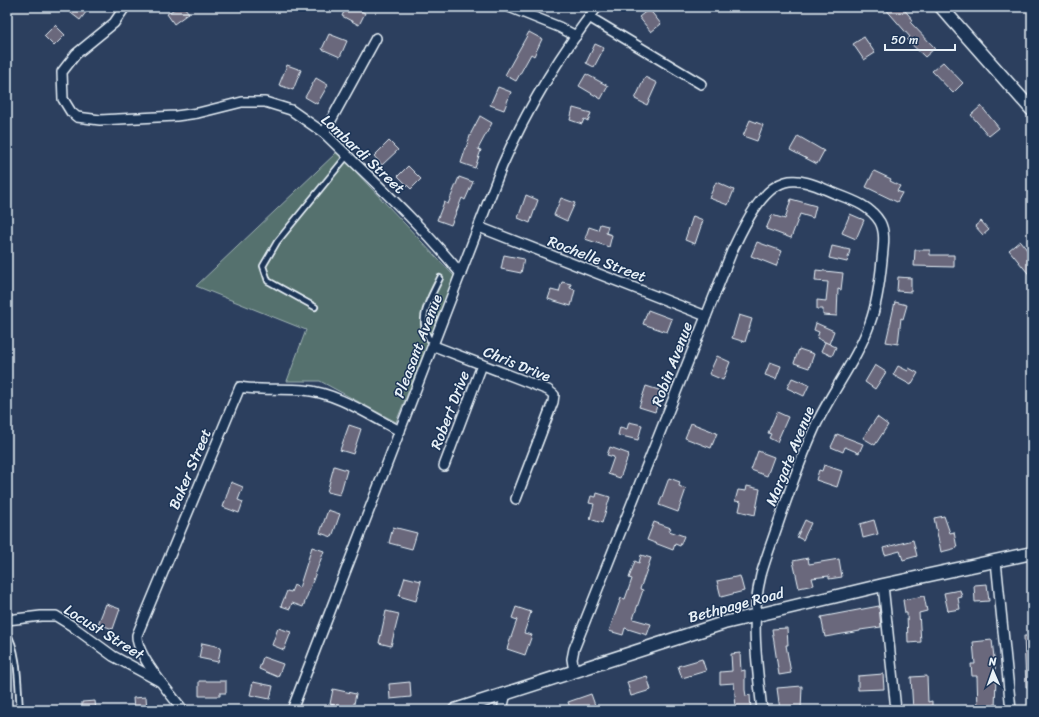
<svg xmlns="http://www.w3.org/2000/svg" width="1039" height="717" font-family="Sriracha,sans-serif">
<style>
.green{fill:#55716e;stroke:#9eb1b3}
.building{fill:#6a687c;stroke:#e8f1f8}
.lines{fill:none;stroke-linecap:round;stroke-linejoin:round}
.lane-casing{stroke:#e8f1f8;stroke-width:8}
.street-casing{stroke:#e8f1f8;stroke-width:12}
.secondary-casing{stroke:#e8f1f8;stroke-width:15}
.lane{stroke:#1d3557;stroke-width:4.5}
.street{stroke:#1d3557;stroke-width:9}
.secondary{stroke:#1d3557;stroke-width:12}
.labels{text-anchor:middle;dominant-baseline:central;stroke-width:3;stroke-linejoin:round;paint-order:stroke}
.street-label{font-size:15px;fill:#e8f1f8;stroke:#1d3557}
</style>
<rect width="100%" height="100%" fill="#2c3f5e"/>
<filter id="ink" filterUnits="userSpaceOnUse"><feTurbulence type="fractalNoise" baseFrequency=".025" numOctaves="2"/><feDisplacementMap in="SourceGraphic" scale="8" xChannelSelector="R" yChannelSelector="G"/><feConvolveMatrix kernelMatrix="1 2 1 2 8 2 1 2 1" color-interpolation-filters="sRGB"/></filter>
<g filter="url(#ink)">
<polygon class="green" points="337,152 455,277 396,422 320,381 287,381 306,330 196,286"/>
<g class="building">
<polygon points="63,7 90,7 80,20"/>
<polygon points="177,7 184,7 189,13 174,24 167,14"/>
<polygon points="346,7 352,7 365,13 359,25 342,16"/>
<polygon points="884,7 902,7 913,20 910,22 935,48 925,57 907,40 910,37"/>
<polygon points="649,9 661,24 651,32 639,17"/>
<polygon points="55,25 65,35 54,46 44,36"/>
<polygon points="529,32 542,39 534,56 531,54 516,81 505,75"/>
<polygon points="329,34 347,41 340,57 322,49"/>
<polygon points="864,37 875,53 864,60 853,44"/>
<polygon points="595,44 604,48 594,67 586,63"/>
<polygon points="943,62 963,83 953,93 932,71"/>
<polygon points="287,65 301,70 293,90 279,85"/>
<polygon points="586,74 608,86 601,99 579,86"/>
<polygon points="645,77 657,83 647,105 635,99"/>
<polygon points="316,78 328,85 317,104 305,97"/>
<polygon points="498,87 511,92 504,110 490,105"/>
<polygon points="981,106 999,128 989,136 971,115"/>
<polygon points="573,108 591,113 588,121 584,119 582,124 570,120"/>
<polygon points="480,116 492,123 478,149 481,150 475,168 461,163 471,133"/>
<polygon points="750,120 763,125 757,141 743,136"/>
<polygon points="798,136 824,151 817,164 790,150"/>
<polygon points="389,141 398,150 382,165 374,156"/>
<polygon points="408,166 421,179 411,189 398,176"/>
<polygon points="874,171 891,179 890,181 900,186 897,191 902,193 897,202 866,187"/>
<polygon points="459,177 473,182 465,200 462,198 451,225 437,220 444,202 448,204"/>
<polygon points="716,182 734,190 728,205 709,198"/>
<polygon points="526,195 538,200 530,223 518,218"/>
<polygon points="561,198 575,203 567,221 554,215"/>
<polygon points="791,199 816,206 813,218 800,214 791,238 766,229 772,215 785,219"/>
<polygon points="850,214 864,220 856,239 842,233"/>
<polygon points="693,216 703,220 695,244 685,240"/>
<polygon points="981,221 989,230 983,235 975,226"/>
<polygon points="600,224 608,226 606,233 612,235 609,247 585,239 589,227 598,230"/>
<polygon points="1020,241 1032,256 1032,278 1009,250"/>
<polygon points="757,242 782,251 776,266 751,256"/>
<polygon points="832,246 850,250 847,262 829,258"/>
<polygon points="915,250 930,250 930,255 954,255 954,267 914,266"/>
<polygon points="504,255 524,259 521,273 501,269"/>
<polygon points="816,270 843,273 841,290 838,289 837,316 823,315 823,309 817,309 817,300 826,301 828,282 815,281"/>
<polygon points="898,277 911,278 911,292 897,291"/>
<polygon points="562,282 571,284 570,288 575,290 571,306 548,299 551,290 559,292"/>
<polygon points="895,302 907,305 903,319 901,318 898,344 886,342"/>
<polygon points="648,310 672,319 667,332 643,324"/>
<polygon points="739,315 752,319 745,342 732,338"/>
<polygon points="816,323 834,331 829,344 817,338 819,332 814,330"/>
<polygon points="825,342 836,347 832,356 821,351"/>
<polygon points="799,349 814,354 809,368 794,363"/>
<polygon points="717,356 730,362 723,380 709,374"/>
<polygon points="770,362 781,366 776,379 765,375"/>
<polygon points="875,365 886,372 875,389 865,382"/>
<polygon points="898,366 908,371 909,368 918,373 911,385 893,375"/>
<polygon points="792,378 809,385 804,396 787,388"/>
<polygon points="646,386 662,391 655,412 639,407"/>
<polygon points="777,412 788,417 777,442 769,438 771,434 768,433"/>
<polygon points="877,417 888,425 875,445 863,438"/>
<polygon points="629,422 642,425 638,440 618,435 620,427 627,429"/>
<polygon points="691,423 717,433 711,448 685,438"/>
<polygon points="349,425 361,429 353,454 340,450"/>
<polygon points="837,434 863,444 859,453 845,447 843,452 831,447"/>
<polygon points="610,447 629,454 620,478 608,474 614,457 607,455"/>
<polygon points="758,451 774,457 767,476 751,470"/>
<polygon points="824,465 842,471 837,487 816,480 819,470 822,471"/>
<polygon points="334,466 347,470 340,495 327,492"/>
<polygon points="669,478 680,482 679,486 686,489 678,512 659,505"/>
<polygon points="231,482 243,487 238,500 243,502 239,513 223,507"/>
<polygon points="747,486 760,489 755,515 739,511 741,502 735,501 738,490 746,491"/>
<polygon points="597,493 610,497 602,523 590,519 594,504 589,503 591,496 596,497"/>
<polygon points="328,510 340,514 332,537 320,533"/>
<polygon points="944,516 950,533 954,532 957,548 941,552 934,518"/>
<polygon points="805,520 811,523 803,540 797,537"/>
<polygon points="874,520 878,534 863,538 860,524"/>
<polygon points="654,522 671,528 669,531 684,536 680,546 675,544 673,550 647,540"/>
<polygon points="393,527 417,533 412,549 389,543"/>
<polygon points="913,540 917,556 903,560 900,551 885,555 883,548"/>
<polygon points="312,547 324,551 303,607 292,603 290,609 281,606 287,591 291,592 294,585 299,588"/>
<polygon points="641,555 651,558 640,589 643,590 633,619 651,624 647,635 625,628 623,635 609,631 621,598 625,599 632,579 629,578 635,561 639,563"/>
<polygon points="808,558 809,564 839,559 842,577 829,579 829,576 812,578 814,585 799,588 793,561"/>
<polygon points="740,576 744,591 721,597 717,581"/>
<polygon points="405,577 421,581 416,601 399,596"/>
<polygon points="987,584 989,601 975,602 974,585"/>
<polygon points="960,590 962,597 958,598 960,609 948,611 944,593"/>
<polygon points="924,596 927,611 919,613 921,642 908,643 907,613 905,613 903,600"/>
<polygon points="106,604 120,609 113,629 98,624"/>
<polygon points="879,606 881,627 860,630 860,631 825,637 821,617"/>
<polygon points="516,607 531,612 524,633 532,635 525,655 507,649 517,620 512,618"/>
<polygon points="386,611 399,614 391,646 379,643"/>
<polygon points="278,628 291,632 284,650 272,645"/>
<polygon points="787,628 788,645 786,645 791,673 779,675 772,629"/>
<polygon points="1024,636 1032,636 1032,687 1026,687"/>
<polygon points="992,640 996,675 995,710 978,710 977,676 972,676 971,664 975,664 973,642"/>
<polygon points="202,643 221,647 218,662 199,658"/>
<polygon points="740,653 741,671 745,670 745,690 746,696 750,695 751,710 736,708 734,683 720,684 720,672 732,671 731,654"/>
<polygon points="263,657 283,664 278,677 259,669"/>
<polygon points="702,659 706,671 682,678 678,666"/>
<polygon points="883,674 884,689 858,690 858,676"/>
<polygon points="647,676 651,690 631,696 627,682"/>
<polygon points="927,676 928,702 932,701 932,710 913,710 911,677"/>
<polygon points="199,681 226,681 226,693 220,693 220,696 199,696"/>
<polygon points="253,682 273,686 270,699 250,695"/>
<polygon points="410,682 411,697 390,699 389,684"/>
<polygon points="802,686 801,710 780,710 777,688"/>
<polygon points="333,689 356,694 353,709 330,704"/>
<polygon points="591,694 596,708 590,710 571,710 568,702"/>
<polygon points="146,697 147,710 134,710 133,698"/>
<polygon points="95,701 96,710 82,710 82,702"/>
</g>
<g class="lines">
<defs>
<g id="lane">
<polyline points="315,307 268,281 263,266 277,242 347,156"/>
<path d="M433,344c-19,-22 -4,-43 7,-66"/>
<path d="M7,633c12,18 11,56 13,77"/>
</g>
<g id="street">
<path d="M125,7l-11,16 -38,31 -14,18 1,27 8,13 6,5 23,3 76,-4 22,-3 44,-11h23l26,8 33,23c47,46 96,90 137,141"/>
<polyline points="509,7 559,27 576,36"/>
<polyline points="589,17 701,84"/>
<polyline points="324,133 376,38"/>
<polyline points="479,227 706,316"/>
<polyline points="434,346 548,390 554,395 553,402 516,499"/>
<polyline points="444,466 482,365"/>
<polyline points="996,561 1011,710"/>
<polyline points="883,585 896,710"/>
<polyline points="7,620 41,616 56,616 72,626 113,656 159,681"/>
<path d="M574,671l-2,-12 2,-10 158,-398c10,-21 28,-62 53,-69 18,-5 38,7 54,13 16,6 32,12 41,27 6,11 3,26 2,38 -2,21 -5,44 -12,63 -13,37 -39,69 -55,104 -14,31 -25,62 -36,94 -6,18 -13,36 -18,54 -11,45 -4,90 1,135"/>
<path d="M183,710c-13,-17 -47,-54 -46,-75l103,-248c21,4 42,1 64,3 34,3 66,26 96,41"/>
<path d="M292,710l210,-544c25,-57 57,-110 95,-159"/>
<polyline points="502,710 506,693"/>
</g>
<g id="secondary">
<polyline points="941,7 1032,110"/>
<polyline points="455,710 724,623 883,585 1032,553"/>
</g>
</defs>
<use href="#lane" class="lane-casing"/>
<use href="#street" class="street-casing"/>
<use href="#secondary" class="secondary-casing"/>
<use href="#lane" class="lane"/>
<use href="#street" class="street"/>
<use href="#secondary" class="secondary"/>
</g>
</g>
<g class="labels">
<g class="street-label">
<text transform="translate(363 154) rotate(43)">Lombardi Street</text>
<text transform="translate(597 259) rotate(21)">Rochelle Street</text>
<text transform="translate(418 346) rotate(-69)">Pleasant Avenue</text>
<text transform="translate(517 364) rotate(22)">Chris Drive</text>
<text transform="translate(672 364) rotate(-69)">Robin Avenue</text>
<text transform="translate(450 410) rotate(-69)">Robert Drive</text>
<text transform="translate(790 456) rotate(-68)">Margate Avenue</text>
<text transform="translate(190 469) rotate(-67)">Baker Street</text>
<text transform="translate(736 605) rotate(-15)">Bethpage Road</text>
<text transform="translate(104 632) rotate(32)">Locust Street</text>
</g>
</g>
<rect width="1039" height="717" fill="none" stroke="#1d3557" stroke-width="24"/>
<rect x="12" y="12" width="1015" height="693" fill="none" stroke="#e8f1f8" stroke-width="1.5" filter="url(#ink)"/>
<g transform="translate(993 671) rotate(358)" stroke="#1d3557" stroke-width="3" paint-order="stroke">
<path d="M0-3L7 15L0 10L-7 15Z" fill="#e8f1f8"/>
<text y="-6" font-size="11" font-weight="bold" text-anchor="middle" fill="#e8f1f8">N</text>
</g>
<path d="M885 44v6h70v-6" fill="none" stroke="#e8f1f8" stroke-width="2"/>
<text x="891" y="44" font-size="12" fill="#e8f1f8" stroke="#1d3557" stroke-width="3" paint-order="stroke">50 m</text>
</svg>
